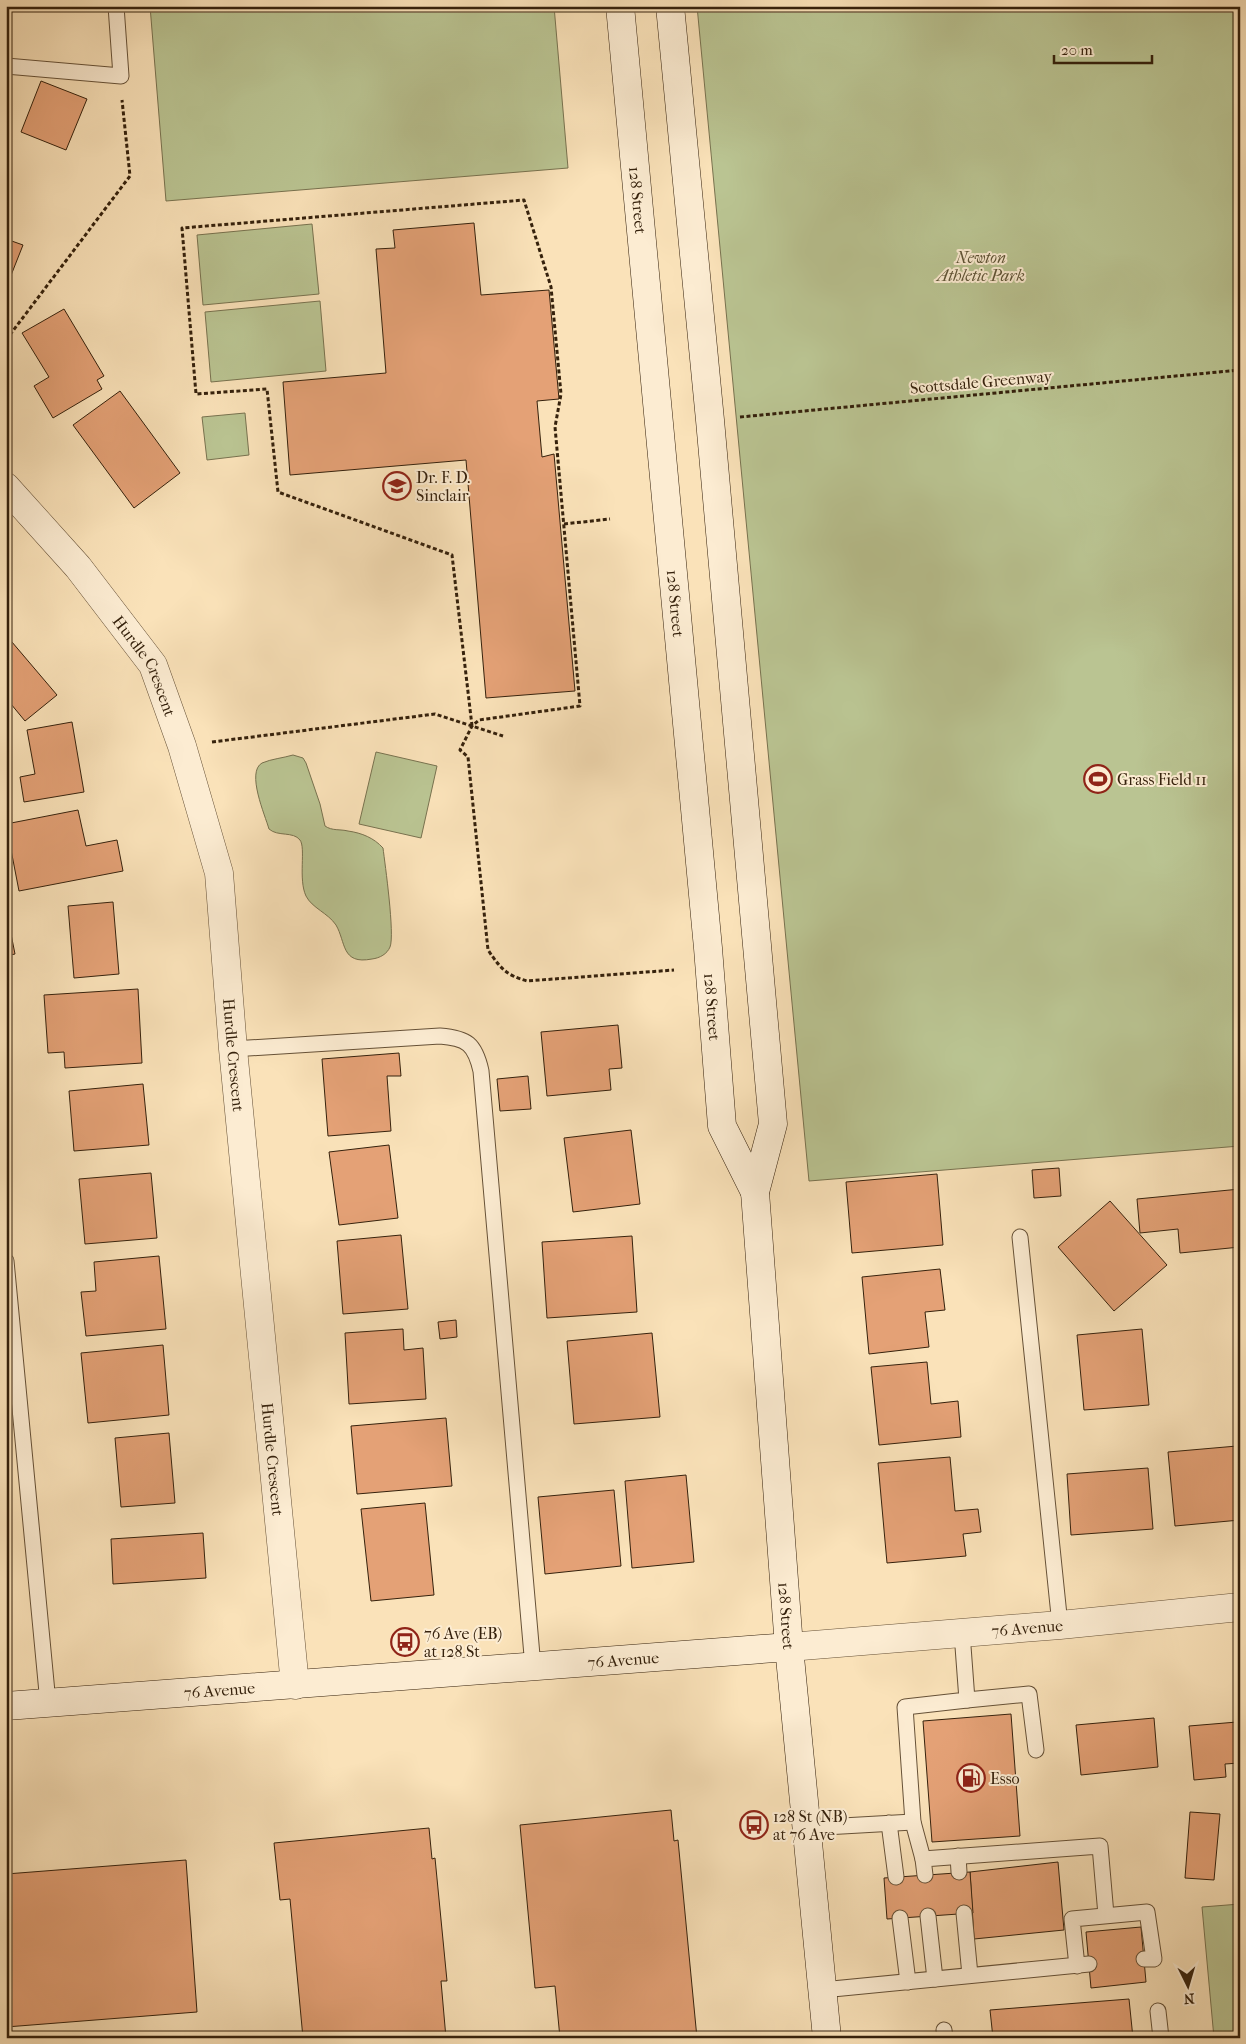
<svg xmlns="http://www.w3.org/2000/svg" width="1246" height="2044" font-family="'IM FELL French Canon',serif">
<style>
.green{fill:#bac492;stroke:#78724f}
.building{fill:#e4a176;stroke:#35210c}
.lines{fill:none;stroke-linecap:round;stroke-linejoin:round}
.service-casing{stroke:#665137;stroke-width:17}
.minor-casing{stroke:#665137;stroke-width:29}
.tertiary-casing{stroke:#665137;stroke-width:29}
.secondary-casing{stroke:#35210c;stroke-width:29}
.path{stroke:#35210c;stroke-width:3;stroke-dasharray:4 2.5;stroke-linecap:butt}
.service{stroke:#fcecd2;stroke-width:15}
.minor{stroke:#fcecd2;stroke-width:28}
.tertiary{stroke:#fcecd2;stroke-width:28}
.secondary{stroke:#fcecd2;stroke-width:28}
.labels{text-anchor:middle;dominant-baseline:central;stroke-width:4;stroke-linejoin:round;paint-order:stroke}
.street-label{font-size:16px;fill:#35210c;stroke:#fcecd2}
.park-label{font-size:16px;font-style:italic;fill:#5d5234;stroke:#fcecd2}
.poi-label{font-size:16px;fill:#35210c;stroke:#fcecd2;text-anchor:start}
</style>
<rect width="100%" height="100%" fill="#fae2b9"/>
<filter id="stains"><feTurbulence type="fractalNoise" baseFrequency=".004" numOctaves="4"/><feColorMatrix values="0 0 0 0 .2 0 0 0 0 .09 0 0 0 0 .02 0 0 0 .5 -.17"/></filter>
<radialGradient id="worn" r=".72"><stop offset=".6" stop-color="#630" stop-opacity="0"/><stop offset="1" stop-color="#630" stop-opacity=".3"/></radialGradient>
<g class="green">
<polygon points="150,6 554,6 568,168 166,201"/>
<polygon points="697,6 1240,6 1240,1146 809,1181"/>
<polygon points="312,224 319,294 203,305 197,235"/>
<polygon points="320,301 326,371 211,382 205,312"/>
<polygon points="245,413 249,455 207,460 202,417"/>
<polygon points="376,752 437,766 421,838 359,824"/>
<path d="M293,755l10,3 3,5 14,41 5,22c7,5 15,3 23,5 14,2 26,7 35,17 2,16 12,87 7,99 -3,7 -10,11 -18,12 -31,6 -26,-17 -36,-34 -8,-12 -24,-17 -30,-29 -8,-17 0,-48 -6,-56 -7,-9 -22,-3 -31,-11 -4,-14 -23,-57 -7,-66 9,-4 21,-5 31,-8z"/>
<polygon points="1240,1904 1240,2038 1214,2038 1202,1907"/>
</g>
<g class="building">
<polygon points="41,81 87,99 66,150 21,132"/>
<polygon points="474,223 481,295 549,290 559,399 537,401 542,457 554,454 575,691 486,698 466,460 290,475 283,382 386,373 376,249 395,248 393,230"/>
<polygon points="6,239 23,245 6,288"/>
<polygon points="64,309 104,376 97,380 102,389 53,418 34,386 49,377 22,333"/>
<polygon points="120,391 180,473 134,508 73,425"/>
<polygon points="6,635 57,695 25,721 6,698"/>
<polygon points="72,722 84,792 24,802 20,777 35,774 27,730"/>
<polygon points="78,810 86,846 117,840 123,871 19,891 6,824"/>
<polygon points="113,902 119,974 74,978 68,906"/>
<polygon points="11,934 15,954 6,956 6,935"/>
<polygon points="138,989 142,1063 65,1068 64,1052 48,1053 44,995"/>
<polygon points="618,1025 622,1068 609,1069 611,1090 547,1096 541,1032"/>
<polygon points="399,1053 401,1076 387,1076 391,1131 328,1136 322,1059"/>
<polygon points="528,1076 531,1109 500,1111 497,1079"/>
<polygon points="143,1084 149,1145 74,1151 69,1091"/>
<polygon points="631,1130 640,1204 573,1212 564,1138"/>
<polygon points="389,1145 398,1218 339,1225 329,1152"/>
<polygon points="1059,1168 1061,1196 1034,1198 1032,1170"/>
<polygon points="151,1173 157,1238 85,1244 79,1179"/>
<polygon points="937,1174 943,1245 852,1253 846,1182"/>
<polygon points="1240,1189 1240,1247 1180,1253 1178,1229 1140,1233 1137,1199"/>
<polygon points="1110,1201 1167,1265 1114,1311 1058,1247"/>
<polygon points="401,1235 408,1309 343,1314 337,1241"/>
<polygon points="632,1236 637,1312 547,1318 542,1242"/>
<polygon points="159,1256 166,1329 86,1336 81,1292 96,1291 94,1262"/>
<polygon points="940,1269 945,1310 925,1312 929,1347 869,1354 862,1277"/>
<polygon points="456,1320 457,1337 440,1339 438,1322"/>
<polygon points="403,1329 404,1350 423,1348 426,1399 349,1404 345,1333"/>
<polygon points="1142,1329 1149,1405 1084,1410 1077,1335"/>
<polygon points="652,1333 660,1417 574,1424 567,1341"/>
<polygon points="163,1345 169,1415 88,1423 81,1353"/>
<polygon points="927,1362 931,1404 958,1401 961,1437 879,1445 871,1367"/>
<polygon points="446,1418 452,1486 357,1494 351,1426"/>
<polygon points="169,1433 175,1503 121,1507 115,1438"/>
<polygon points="1237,1446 1240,1477 1240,1520 1175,1526 1168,1452"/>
<polygon points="950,1457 955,1511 978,1509 981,1532 963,1534 966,1556 887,1563 878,1463"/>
<polygon points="1148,1468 1153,1529 1071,1535 1067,1474"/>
<polygon points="686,1475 694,1562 632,1568 625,1481"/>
<polygon points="614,1490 621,1566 545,1574 538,1497"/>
<polygon points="425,1503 434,1595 371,1601 361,1509"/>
<polygon points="203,1533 206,1578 113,1584 111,1539"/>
<polygon points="1011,1714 1020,1836 932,1842 923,1721"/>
<polygon points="1154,1718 1158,1767 1081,1775 1076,1725"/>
<polygon points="1237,1722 1240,1763 1225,1764 1226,1777 1194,1780 1189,1726"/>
<polygon points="671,1810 674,1841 678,1840 697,2038 560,2038 555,1986 535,1988 520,1825"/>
<polygon points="1190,1812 1220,1814 1214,1880 1185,1878"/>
<polygon points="429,1828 432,1859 435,1858 447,1981 441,1981 446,2038 303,2038 290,1899 280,1900 274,1843"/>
<polygon points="186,1860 197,2012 6,2027 6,1874"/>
<polygon points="1058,1862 1064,1930 974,1939 970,1872"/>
<polygon points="970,1872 973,1913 887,1919 884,1878"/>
<polygon points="1141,1927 1146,1982 1091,1988 1086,1932"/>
<polygon points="1129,1999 1133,2038 993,2038 990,2010"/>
</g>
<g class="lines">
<defs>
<g id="service">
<polyline points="6,66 121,76 116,6"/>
<path d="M233,1049l207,-13c27,2 35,8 41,35l52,596"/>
<polyline points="1020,1237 1060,1625"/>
<polyline points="6,1261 48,1703"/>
<polyline points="967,1700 1029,1694 1036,1750"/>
<polyline points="889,1823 896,1877"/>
<polyline points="807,1828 913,1822"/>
<polyline points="958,1856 959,1872"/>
<polyline points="923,1859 913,1822 905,1707 967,1700 962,1633"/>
<polyline points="925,1875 923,1859 1100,1846 1106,1915"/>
<polyline points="964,1913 970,1975"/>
<polyline points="928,1916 935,1979"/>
<polyline points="900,1918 908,1982"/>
<polyline points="1077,1966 1072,1919 1147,1912 1154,1959 1144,1959"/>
<polyline points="822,1990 1089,1964"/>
<polyline points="1158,2011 1161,2038"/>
<polyline points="944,2030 945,2038"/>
</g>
<g id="minor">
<path id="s1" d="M6,487l72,80 75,98 29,81 37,127 14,176 62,636"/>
</g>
<g id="tertiary">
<path id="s2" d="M789,1647l271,-22 180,-18"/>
</g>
<g id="secondary">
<path id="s3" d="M620,6l88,942 14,178 33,66"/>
<path id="s4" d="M670,6l40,414 63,704 -18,68 34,455 38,391"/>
<path id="s5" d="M6,1706l783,-59"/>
</g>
</defs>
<use href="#service" class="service-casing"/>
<use href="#minor" class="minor-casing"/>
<use href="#tertiary" class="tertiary-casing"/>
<use href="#secondary" class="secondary-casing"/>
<g class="path">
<polyline points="6,340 130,176 122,100"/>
<polyline points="740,417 1240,370"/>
<polyline points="564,524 610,519"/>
<path d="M472,726l-20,-171 -174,-63 -11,-103 -71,5 -14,-166 342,-28 27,87 10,107 -6,33 25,279 -101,14 -7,6 -12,24 8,7 20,193c13,19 18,25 39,31l147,-11"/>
<polyline points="212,742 435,714 503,736"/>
</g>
<use href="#service" class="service"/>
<use href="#minor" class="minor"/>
<use href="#tertiary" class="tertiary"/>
<use href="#secondary" class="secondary"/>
</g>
<defs>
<symbol id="school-ring" viewBox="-11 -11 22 22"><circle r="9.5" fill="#fcecd2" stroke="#8f2418" stroke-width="1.5"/><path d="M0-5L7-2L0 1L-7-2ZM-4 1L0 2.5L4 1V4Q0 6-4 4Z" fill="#8f2418"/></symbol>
<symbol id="stadium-ring" viewBox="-11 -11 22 22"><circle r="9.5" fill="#fcecd2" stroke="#8f2418" stroke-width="1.5"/><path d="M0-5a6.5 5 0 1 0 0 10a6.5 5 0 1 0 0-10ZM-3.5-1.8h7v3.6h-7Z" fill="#8f2418"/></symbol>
<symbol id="bus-ring" viewBox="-11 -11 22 22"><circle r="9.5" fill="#fcecd2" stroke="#8f2418" stroke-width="1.5"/><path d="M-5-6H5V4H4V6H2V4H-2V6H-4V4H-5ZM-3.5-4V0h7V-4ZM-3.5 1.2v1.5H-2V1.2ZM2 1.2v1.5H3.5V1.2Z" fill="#8f2418"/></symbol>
<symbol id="fuel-ring" viewBox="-11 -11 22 22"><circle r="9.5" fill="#fcecd2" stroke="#8f2418" stroke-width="1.5"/><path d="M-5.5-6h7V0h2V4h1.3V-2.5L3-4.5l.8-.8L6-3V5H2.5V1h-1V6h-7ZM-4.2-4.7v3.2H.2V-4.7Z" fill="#8f2418"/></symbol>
</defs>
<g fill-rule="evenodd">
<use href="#school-ring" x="381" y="470" width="32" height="32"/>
<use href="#stadium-ring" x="1082" y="763" width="32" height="32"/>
<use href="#bus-ring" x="389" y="1626" width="32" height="32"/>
<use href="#fuel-ring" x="955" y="1762" width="32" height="32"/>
<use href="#bus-ring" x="738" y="1809" width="32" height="32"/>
</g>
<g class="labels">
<g class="street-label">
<text stroke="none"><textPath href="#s3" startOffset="195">128 Street</textPath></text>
<text transform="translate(981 382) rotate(-5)">Scottsdale Greenway</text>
<text stroke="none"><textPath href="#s3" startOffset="600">128 Street</textPath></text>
<text stroke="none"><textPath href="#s1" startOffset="228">Hurdle Crescent</textPath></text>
<text stroke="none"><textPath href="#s3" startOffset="1005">128 Street</textPath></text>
<text stroke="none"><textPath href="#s1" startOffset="632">Hurdle Crescent</textPath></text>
<text stroke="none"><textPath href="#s1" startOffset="1038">Hurdle Crescent</textPath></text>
<text stroke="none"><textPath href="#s4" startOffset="1618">128 Street</textPath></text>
<text stroke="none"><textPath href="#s2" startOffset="239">76 Avenue</textPath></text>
<text stroke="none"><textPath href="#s5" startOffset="619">76 Avenue</textPath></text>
<text stroke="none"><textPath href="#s5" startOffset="214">76 Avenue</textPath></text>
</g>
<g class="park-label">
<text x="981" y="257">Newton<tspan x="981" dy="18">Athletic Park</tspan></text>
</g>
<g class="poi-label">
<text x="416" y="477">Dr. F. D.<tspan x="416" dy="18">Sinclair</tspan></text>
<text x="1117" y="779">Grass Field 11</text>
<text x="424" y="1633">76 Ave (EB)<tspan x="424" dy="18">at 128 St</tspan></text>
<text x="990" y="1778">Esso</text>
<text x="773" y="1816">128 St (NB)<tspan x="773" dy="18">at 76 Ave</tspan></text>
</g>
</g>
<rect width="1246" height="2044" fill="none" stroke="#fae2b9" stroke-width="25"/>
<rect x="8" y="8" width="1231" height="2029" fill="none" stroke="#35210c" stroke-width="2.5"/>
<rect x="12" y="12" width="1221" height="2019" fill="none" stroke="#35210c"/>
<g transform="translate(1188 1986) rotate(175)" stroke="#fcecd2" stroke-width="4" paint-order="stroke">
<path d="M0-4L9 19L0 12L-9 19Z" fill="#35210c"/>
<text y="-8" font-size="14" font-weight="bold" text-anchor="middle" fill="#35210c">N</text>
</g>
<path d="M1054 55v8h98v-8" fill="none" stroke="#35210c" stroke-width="2.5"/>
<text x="1061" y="55" font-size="15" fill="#35210c" stroke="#fcecd2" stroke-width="4" paint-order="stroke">20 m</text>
<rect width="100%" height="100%" filter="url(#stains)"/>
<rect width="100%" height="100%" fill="url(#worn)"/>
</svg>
